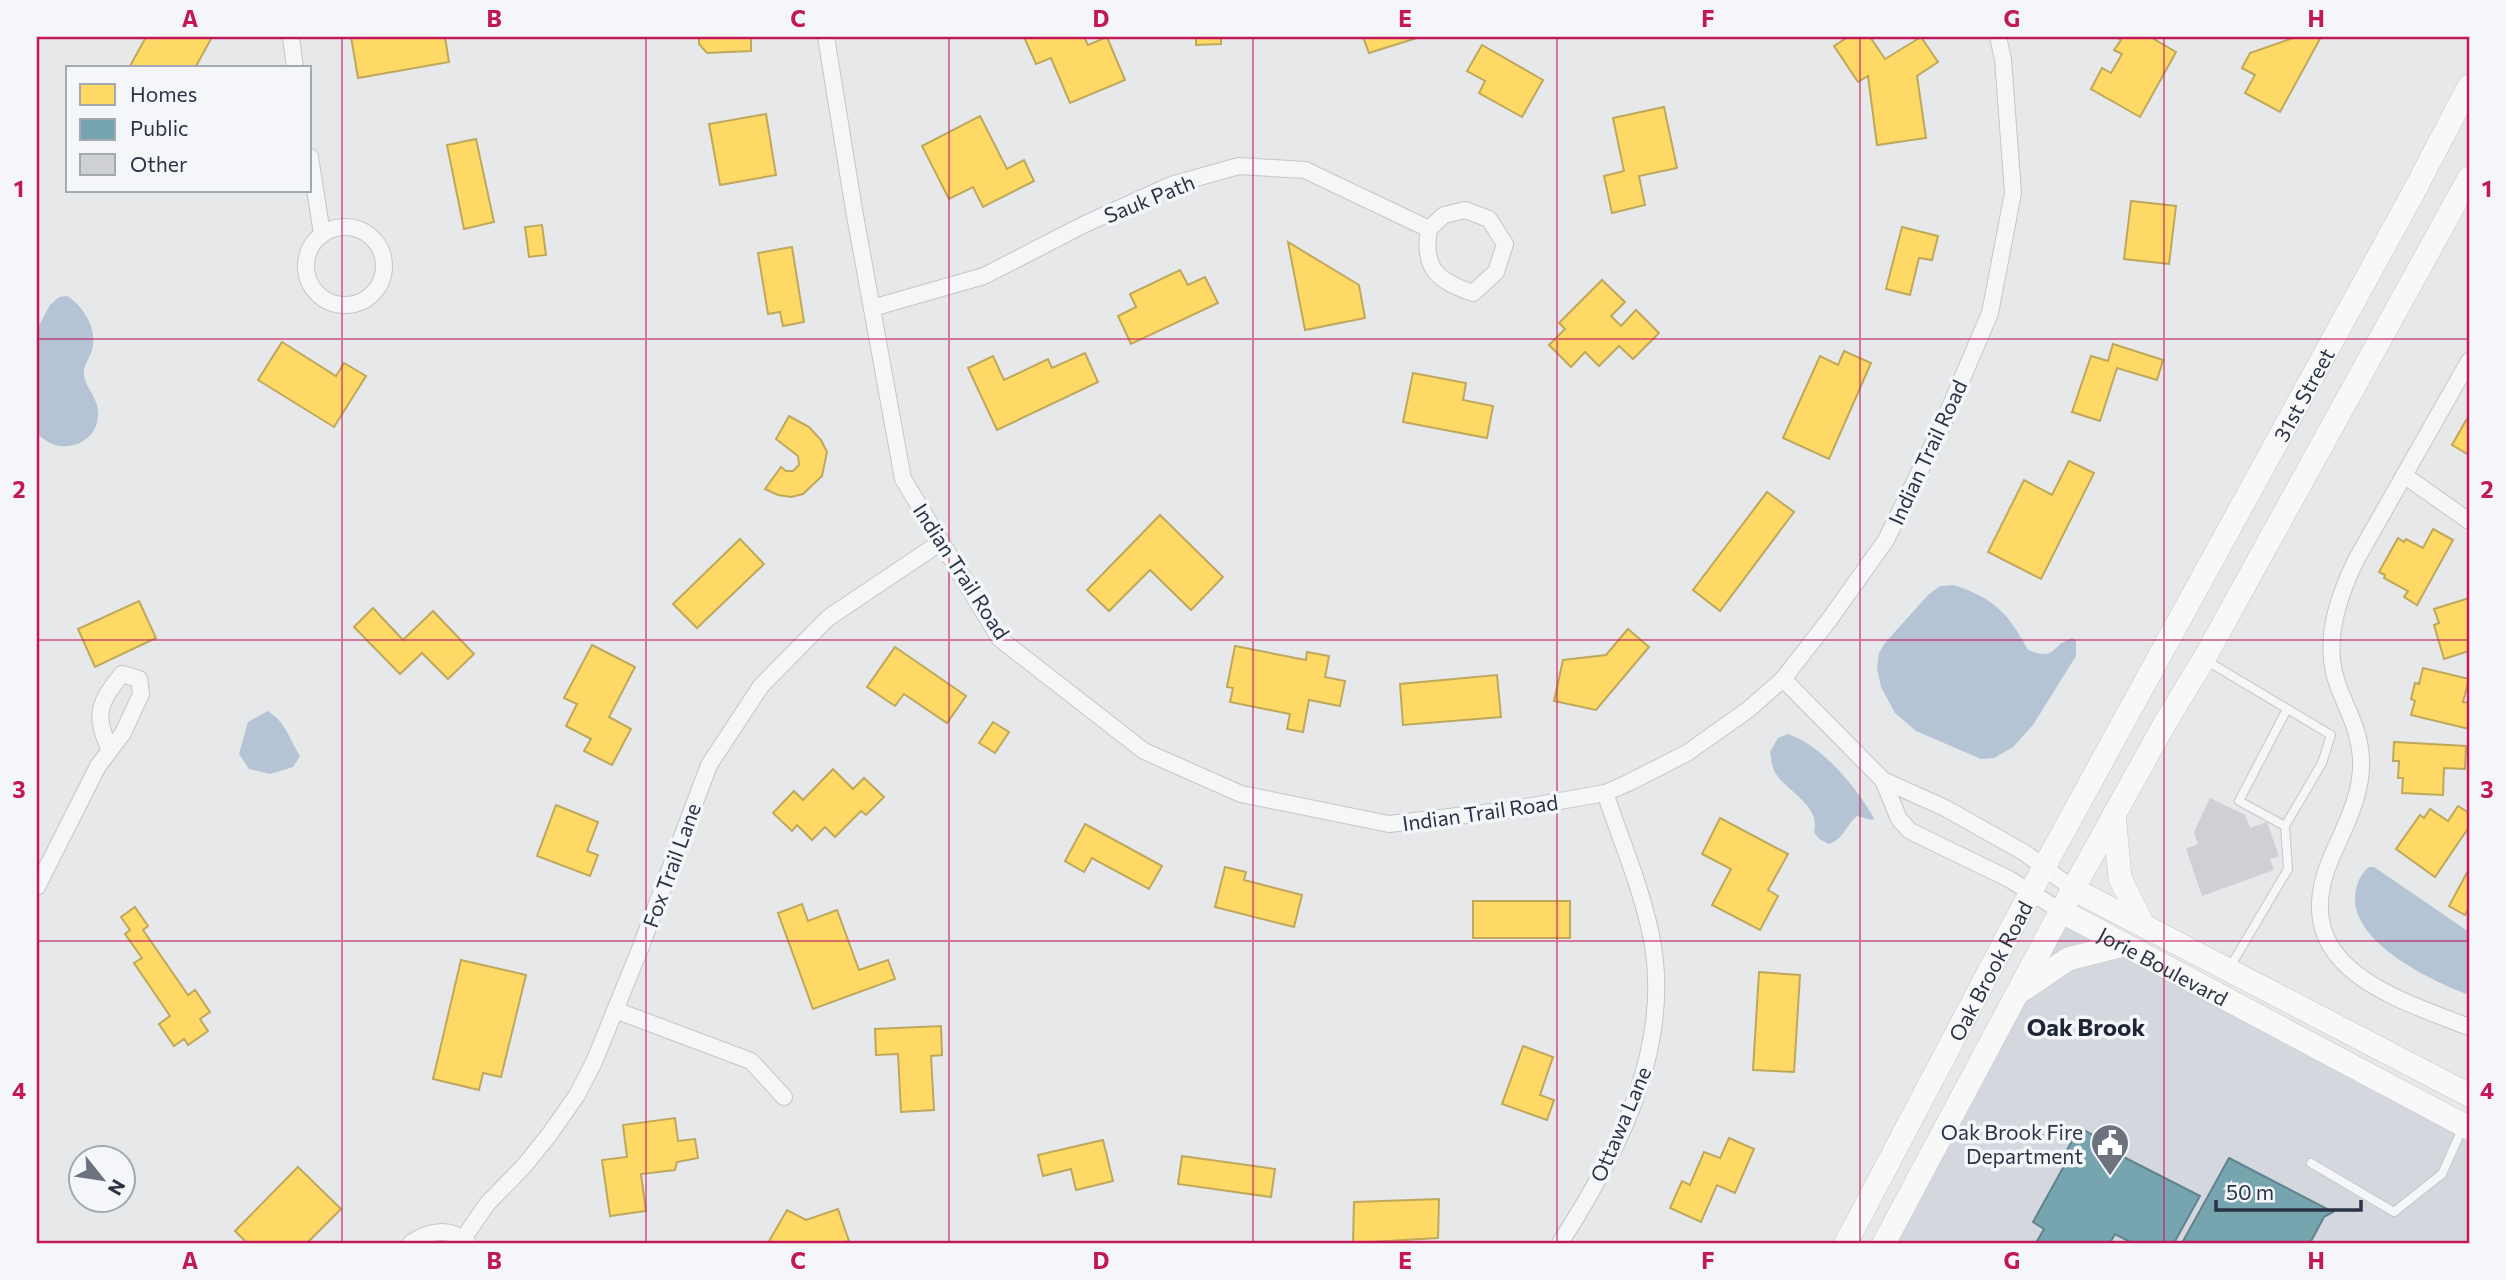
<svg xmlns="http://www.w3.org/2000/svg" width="2506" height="1280" font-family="Commissioner,sans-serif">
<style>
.built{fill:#d4d7dd}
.water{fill:#b4c4d5}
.homes{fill:#ffd966;stroke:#bfa85c;stroke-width:2}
.public{fill:#76a5af;stroke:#60838f;stroke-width:2}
.building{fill:#ced0d3}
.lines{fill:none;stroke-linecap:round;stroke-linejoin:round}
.lane-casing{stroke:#c4c6c8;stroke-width:10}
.street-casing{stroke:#c4c6c8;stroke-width:18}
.secondary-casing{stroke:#c4c6c8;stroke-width:24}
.lane{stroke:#f5f6f7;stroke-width:8}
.street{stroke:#f5f6f7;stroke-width:16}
.secondary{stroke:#f8f8f8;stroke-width:23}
.grid{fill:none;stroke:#c2185b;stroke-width:2;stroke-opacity:0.55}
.labels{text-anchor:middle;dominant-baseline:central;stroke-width:7;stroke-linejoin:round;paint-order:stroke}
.street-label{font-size:21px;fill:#2b3445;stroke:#f4f6f9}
.poi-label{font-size:21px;fill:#2b3445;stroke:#f4f6f9;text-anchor:end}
.quarter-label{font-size:24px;font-weight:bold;fill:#1d2536;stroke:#f4f6f9}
.neatline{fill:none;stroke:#c2185b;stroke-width:2.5}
.grid-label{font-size:23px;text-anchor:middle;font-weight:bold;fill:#c2185b}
</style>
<rect width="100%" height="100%" fill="#e6e8ea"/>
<polygon class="built" points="2065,922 2469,1140 2469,1243 1897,1243"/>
<g class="water">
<path d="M67,296c15,9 29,30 26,50 -1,10 -11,19 -9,30 3,13 13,22 14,35 2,24 -20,40 -43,34 -7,-2 -12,-7 -18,-11v-105l13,-24 9,-8z"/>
<path d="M1954,585c41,14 54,28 74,65 30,11 21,-4 44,-12l4,2v16l-43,69 -20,22 -19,11 -13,1 -65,-28 -21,-18 -14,-26 -4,-19 2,-15 6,-10 43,-48 12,-9z"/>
<path d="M268,711c19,13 20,26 32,45l-7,11 -23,7 -21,-5 -10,-15 9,-32z"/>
<path d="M1788,734c36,13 67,52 86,84l-2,2 -15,-4c-11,9 -13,23 -28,28l-10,-5 -5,-7c7,-26 -25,-39 -38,-58 -4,-6 -5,-15 -6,-22l8,-14z"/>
<path d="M2369,867h5l95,65v63c-38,-14 -117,-52 -114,-99 1,-11 5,-22 14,-29z"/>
</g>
<g class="homes">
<polygon points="146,37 212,37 195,68 135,68 130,66"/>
<polygon points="351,37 445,37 449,62 358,78"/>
<polygon points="699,37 751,37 751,51 707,53 699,44"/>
<polygon points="1024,37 1084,37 1088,45 1107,37 1125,80 1070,103 1051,58 1036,64"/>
<polygon points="1196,37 1221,37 1221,44 1196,45"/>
<polygon points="1363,37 1420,37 1369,53"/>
<polygon points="1848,37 1870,37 1885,59 1921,37 1938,62 1917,76 1926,138 1877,145 1868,76 1858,82 1834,46"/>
<polygon points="2116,37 2155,37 2154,39 2176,52 2140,117 2091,89 2102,68 2111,73 2122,54 2114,50 2121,40"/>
<polygon points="2296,37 2321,37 2280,112 2245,93 2255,75 2242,68 2250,53"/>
<polygon points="1482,45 1543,80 1522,117 1479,93 1485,81 1467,71"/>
<polygon points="1664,107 1677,168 1639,176 1645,205 1612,213 1604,176 1624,171 1613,118"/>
<polygon points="766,114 776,175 720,185 709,124"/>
<polygon points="980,116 1007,169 1024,160 1034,181 983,207 973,187 949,199 922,146"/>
<polygon points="476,139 494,222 464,229 447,145"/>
<polygon points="2131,201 2176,206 2169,264 2124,259"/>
<polygon points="542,225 546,255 529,257 525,227"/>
<polygon points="1902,227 1938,236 1932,260 1919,258 1910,295 1886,289"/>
<polygon points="1288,242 1359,285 1365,318 1305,330"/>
<polygon points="792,247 804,322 783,326 780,312 768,314 758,253"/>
<polygon points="1180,270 1188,285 1205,277 1218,303 1131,344 1118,316 1136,307 1130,294"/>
<polygon points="1602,280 1625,302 1611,316 1621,326 1636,310 1659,333 1633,359 1619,346 1599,366 1585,352 1571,367 1549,345 1565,329 1559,323"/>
<polygon points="282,342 336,376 344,363 366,376 334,427 258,380"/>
<polygon points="2113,344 2163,360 2157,380 2117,368 2100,421 2072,412 2091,356 2108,361"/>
<polygon points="1844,351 1871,363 1829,459 1783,438 1820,356 1838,365"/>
<polygon points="1085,353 1098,382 997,430 968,368 993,356 1004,380 1048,359 1052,368"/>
<polygon points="1413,373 1466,383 1463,400 1493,406 1487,438 1403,422"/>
<polygon points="2469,415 2469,455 2452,445"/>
<polygon points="789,416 809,427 821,440 827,452 822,476 803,494 791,497 778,495 765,489 781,467 786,471 793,471 799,465 798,456 776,439"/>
<polygon points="2069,461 2094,473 2041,579 1988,552 2024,480 2052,495"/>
<polygon points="1767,492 1794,512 1720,611 1693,590"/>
<polygon points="1160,515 1223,577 1191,610 1150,570 1109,611 1087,590"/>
<polygon points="2433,529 2453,540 2417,605 2404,597 2408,591 2384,578 2385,575 2379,572 2398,538 2404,542 2406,539 2423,548"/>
<polygon points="740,539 764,564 697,628 673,604"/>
<polygon points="2469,598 2469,651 2444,659 2434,625 2439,623 2434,609"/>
<polygon points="139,601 156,638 95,667 78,629"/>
<polygon points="373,608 403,640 433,611 474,654 448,679 422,653 400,674 354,627"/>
<polygon points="1628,629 1649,647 1596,710 1554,701 1563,660 1606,655"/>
<polygon points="592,645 635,667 609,717 631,729 612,765 584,751 591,739 566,726 577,704 564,698"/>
<polygon points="1235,646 1306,660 1307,652 1329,656 1325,677 1345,681 1340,706 1309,700 1303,732 1287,729 1290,714 1230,702 1233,688 1227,687"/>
<polygon points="895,647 966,696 947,723 904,694 895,706 867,687"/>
<polygon points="2423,668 2469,679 2463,702 2469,703 2469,729 2411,715 2415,701 2411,699 2415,683 2419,684"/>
<polygon points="1497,675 1501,717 1403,725 1400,684"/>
<polygon points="993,722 1009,732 995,753 979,743"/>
<polygon points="2394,742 2466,746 2465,769 2444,768 2443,795 2402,793 2403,778 2398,778 2399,761 2393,761"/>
<polygon points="833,769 853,789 864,778 884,797 866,815 861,811 835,837 825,827 812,840 797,825 792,831 773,813 794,791 803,800"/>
<polygon points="556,805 598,822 587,851 598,855 590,876 537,856"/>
<polygon points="2458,806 2469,813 2469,827 2435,877 2396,849 2420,815 2424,818 2430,809 2448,821"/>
<polygon points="1720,818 1788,854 1768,890 1778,896 1760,930 1712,905 1731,869 1702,854"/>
<polygon points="1085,824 1162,866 1149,889 1092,858 1084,872 1065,861"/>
<polygon points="1225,867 1246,872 1244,880 1302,895 1294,927 1215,907"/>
<polygon points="2469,869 2469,908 2465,915 2449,906"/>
<rect x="1473" y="901" width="97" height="37"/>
<polygon points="802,904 808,921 837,910 859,970 888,960 895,979 813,1009 778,913"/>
<polygon points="135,907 148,926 143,930 188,995 195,990 210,1012 200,1019 208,1031 188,1045 184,1039 174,1046 159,1024 170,1016 134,963 142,958 125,934 130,930 121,917"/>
<polygon points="461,960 526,975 501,1077 483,1073 479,1090 433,1079"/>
<polygon points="1759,972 1800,975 1794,1072 1753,1070"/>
<polygon points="941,1026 942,1055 931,1056 934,1110 901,1112 898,1054 876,1055 875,1029"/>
<polygon points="1523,1046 1553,1057 1540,1095 1554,1100 1547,1120 1502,1104"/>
<polygon points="675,1118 678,1141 695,1139 698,1158 677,1162 675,1170 641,1174 646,1211 610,1216 602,1160 627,1157 623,1125"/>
<polygon points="1729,1138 1754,1149 1735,1193 1717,1185 1701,1222 1670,1208 1682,1181 1690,1185 1704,1152 1720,1158"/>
<polygon points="1103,1140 1113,1181 1076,1190 1071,1169 1043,1176 1038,1155"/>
<polygon points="1182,1156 1275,1169 1271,1197 1178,1184"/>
<polygon points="298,1167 341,1209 307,1243 247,1243 235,1231"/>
<polygon points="1439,1199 1438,1238 1353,1243 1354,1202"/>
<polygon points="838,1209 849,1241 841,1243 768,1243 787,1210 806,1220"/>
</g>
<g class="public">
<polygon points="2079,1127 2108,1144 2106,1148 2200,1196 2174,1243 2132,1243 2115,1234 2110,1243 2036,1243 2044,1229 2033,1222 2069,1157 2065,1154"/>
<polygon points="2229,1158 2333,1212 2324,1217 2310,1243 2182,1243"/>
</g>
<polygon class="building" points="2210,798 2245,815 2250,828 2267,822 2279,856 2270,859 2274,870 2202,896 2186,849 2198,844 2194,832"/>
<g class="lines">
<defs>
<g id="lane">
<polyline points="2207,661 2331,735 2322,763 2285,826 2288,869 2230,967"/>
<polyline points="2285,826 2239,801 2287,709"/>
<polyline points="2311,1163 2394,1212 2442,1174 2463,1127"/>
</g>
<g id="street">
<polyline points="291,37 295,68"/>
<polyline points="826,37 854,210 903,479 1000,639 1144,751 1241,794 1389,824 1509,810 1605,793 1628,783 1687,753 1749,709 1783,679 1829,620 1886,540 1941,428 1990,313 2013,193 2003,59 1998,37"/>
<polyline points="310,157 322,234"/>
<circle cx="345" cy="266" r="39"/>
<path d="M872,308l112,-32 99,-51 88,-40 68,-19 66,4 124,59c-7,40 9,52 44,64l23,-21 9,-28 -16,-25 -24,-9 -21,5 -15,14"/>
<path d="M2469,361l-113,199c-16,33 -31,74 -22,112 7,30 25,51 27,86 2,36 -16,68 -30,100 -46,108 60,139 138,169"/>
<polyline points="2405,476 2469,521"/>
<polyline points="1783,679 1883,780 1945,808 2025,853 2073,889"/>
<polyline points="1883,780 1899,819 1910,831 2009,879 2061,911"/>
<path d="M37,887l61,-121 25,-33 18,-39 -2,-15 -17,-5c-23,29 -29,40 -12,76"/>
<polyline points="615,1010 751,1061 784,1097"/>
<polyline points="463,1239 487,1204 524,1166 549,1135 577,1095 594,1062 640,949 709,765 761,686 828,618 941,542"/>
<path d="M411,1243c18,-13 40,-16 57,0"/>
<path d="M1560,1243c58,-90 114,-197 91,-308 -10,-48 -30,-95 -46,-142"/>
</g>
<g id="secondary">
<polyline points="2114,814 2120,878 2144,926"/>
<polyline points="2073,889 2469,1095"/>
<path id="s1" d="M2061,911l408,217"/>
<polyline points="2018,993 2068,959 2123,945"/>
<path id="s2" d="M1846,1243l198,-376 368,-672 57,-109"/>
<polyline points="1884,1243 2061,911 2165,723 2204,659 2469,178"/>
</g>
</defs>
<use href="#lane" class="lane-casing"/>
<use href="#street" class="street-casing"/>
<use href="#secondary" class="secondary-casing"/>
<use href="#lane" class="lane"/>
<use href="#street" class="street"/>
<use href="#secondary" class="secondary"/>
</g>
<path class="grid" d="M342,37v1206M646,37v1206M949,37v1206M1253,37v1206M1557,37v1206M1860,37v1206M2164,37v1206M37,339h2432M37,640h2432M37,941h2432"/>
<defs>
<symbol id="civic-pin" viewBox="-11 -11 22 30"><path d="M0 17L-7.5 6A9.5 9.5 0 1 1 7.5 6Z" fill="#6c737f" stroke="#f4f6f9"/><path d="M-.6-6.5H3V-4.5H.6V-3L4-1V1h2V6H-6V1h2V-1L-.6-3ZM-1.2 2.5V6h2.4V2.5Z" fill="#fff"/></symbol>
</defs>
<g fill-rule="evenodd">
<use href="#civic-pin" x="2088" y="1121" width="44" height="60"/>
</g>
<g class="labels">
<g class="street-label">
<text transform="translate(1149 198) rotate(-22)">Sauk Path</text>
<text stroke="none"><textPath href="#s2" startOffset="964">31st Street</textPath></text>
<text transform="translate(1927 452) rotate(-65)">Indian Trail Road</text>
<text transform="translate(962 571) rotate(57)">Indian Trail Road</text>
<text transform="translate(1480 812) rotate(-8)">Indian Trail Road</text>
<text transform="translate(671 865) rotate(-70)">Fox Trail Lane</text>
<text stroke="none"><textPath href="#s1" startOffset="116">Jorie Boulevard</textPath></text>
<text stroke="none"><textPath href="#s2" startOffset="308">Oak Brook Road</textPath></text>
<text transform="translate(1620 1124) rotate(-67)">Ottawa Lane</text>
</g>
<g class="poi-label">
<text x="2083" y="1131">Oak Brook Fire<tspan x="2083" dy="24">Department</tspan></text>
</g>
<g class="quarter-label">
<text x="2086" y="1026">Oak Brook</text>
</g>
</g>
<rect width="2506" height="1280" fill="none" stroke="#f4f6f9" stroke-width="77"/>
<rect x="66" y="66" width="245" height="126" fill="#f4f6f9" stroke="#a4a8b1" stroke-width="2"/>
<rect x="80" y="84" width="35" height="21" fill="#ffd966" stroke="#a4a8b1" stroke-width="2"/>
<text x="130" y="102" font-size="21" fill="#2b3445">Homes</text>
<rect x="80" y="119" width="35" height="21" fill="#76a5af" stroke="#a4a8b1" stroke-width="2"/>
<text x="130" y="136" font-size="21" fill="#2b3445">Public</text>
<rect x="80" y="154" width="35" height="21" fill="#ced0d3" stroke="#a4a8b1" stroke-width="2"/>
<text x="130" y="172" font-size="21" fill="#2b3445">Other</text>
<g transform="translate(102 1179) rotate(120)"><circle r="33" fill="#f4f6f9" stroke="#a4a8b1" stroke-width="2"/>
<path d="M0-5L12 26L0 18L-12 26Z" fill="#6c737f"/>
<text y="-10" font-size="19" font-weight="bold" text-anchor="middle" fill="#2b3445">N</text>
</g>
<path d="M2216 1200v10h145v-10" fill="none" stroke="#2b3445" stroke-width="3.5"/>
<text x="2226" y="1200" font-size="21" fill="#2b3445" stroke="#f4f6f9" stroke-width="5" paint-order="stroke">50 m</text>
<rect x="38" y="38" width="2430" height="1204" class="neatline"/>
<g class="grid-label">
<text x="190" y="27">A</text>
<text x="494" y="27">B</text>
<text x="798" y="27">C</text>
<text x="1101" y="27">D</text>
<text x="1405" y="27">E</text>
<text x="1708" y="27">F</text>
<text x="2012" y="27">G</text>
<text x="2316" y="27">H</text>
<text x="19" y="197">1</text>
<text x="2487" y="197">1</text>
<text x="19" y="498">2</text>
<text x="2487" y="498">2</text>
<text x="19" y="798">3</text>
<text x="2487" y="798">3</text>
<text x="19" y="1099">4</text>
<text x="2487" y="1099">4</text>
<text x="190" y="1269">A</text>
<text x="494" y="1269">B</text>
<text x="798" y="1269">C</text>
<text x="1101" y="1269">D</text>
<text x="1405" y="1269">E</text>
<text x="1708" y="1269">F</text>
<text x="2012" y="1269">G</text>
<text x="2316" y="1269">H</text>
</g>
</svg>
